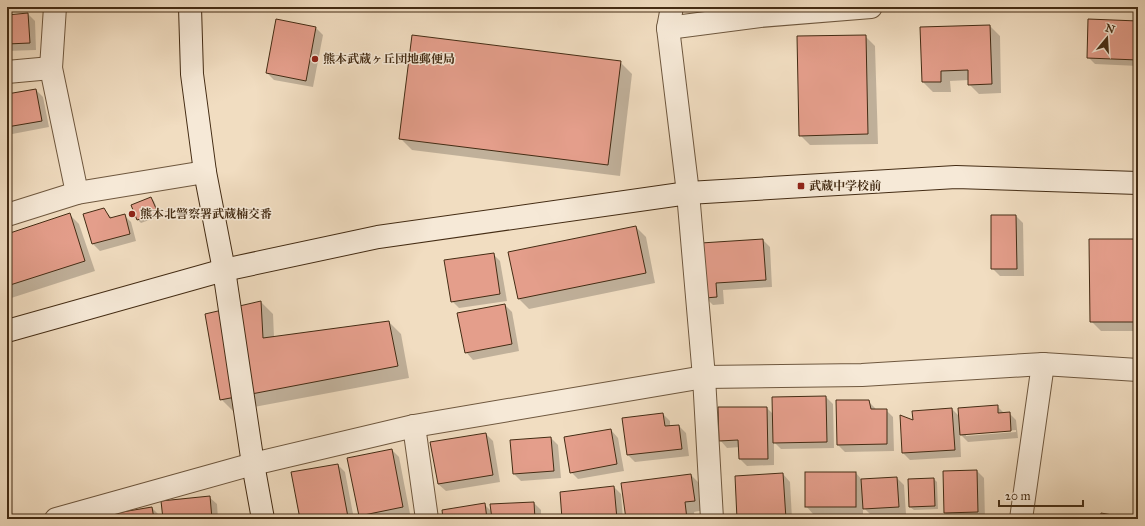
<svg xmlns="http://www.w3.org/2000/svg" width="1145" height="526" font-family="'IM FELL Great Primer','Noto Serif JP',serif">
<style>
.shadow{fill:#0003;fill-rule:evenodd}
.building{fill:#e49e8b;stroke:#442c14}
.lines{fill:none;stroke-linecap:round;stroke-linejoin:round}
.street-casing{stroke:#6f583f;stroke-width:24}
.secondary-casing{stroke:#442c14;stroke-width:24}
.street{stroke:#f6e9d7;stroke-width:22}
.secondary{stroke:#f6e9d7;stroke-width:22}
.poi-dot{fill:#8f2418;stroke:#f6e9d7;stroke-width:1.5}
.labels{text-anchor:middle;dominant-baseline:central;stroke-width:3;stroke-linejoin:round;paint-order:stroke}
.poi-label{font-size:12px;font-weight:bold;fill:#442c14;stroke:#f6e9d7;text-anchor:start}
</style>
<rect width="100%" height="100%" fill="#f1ddc1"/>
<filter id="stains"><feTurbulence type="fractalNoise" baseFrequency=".005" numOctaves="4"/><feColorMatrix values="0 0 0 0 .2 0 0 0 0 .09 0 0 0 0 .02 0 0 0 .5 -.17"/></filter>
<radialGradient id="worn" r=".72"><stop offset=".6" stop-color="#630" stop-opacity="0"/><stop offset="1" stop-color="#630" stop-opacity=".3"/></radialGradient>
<g class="shadow">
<polygon points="28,14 35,21 36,50 7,51 7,16"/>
<polygon points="1138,22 1138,66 1095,64 1088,57"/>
<polygon points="990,26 1000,36 1001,93 979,94 969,84 969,80 950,81 951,92 933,92 923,82"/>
<polygon points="316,28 323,35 313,87 274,80 267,73"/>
<polygon points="865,36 875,46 878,144 810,145 800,135"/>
<polygon points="620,62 632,74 620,176 412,150 400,138"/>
<polygon points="36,90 43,97 49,127 7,135 7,95"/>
<polygon points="151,198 154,201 160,216 141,223 138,220 132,205"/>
<polygon points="103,209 112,218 124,215 131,222 136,241 100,251 93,244"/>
<polygon points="69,214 79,224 95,271 8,299 7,235"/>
<polygon points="1016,216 1023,223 1024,276 1000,276 992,268"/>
<polygon points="636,227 646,237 655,283 529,309 519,299 509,253"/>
<polygon points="763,240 770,247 772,287 723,290 724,304 713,305 706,298 702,244"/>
<polygon points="1138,240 1138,331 1101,331 1091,321"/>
<polygon points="493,254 500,261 507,301 459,308 452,301"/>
<polygon points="261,302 273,314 274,337 389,322 401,334 409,378 233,411 221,399"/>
<polygon points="505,305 512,312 519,351 473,360 466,352"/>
<polygon points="826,397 833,404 834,448 781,449 774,442 774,465 747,466 740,459 740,447 727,448 720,440 767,408 773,414"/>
<polygon points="837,401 868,401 875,408 876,410 886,410 893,417 894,451 845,452 838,445"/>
<path d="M997,406l7,7h5l7,7 2,18 -50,4 -8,-8 1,23 -51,3 -7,-7 11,-32 38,-12 8,8zM1016,430v2l-50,4v-2z"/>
<polygon points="663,414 670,421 670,427 679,426 686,433 689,456 635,462 628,455 624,419"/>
<polygon points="611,430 618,438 624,471 578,479 571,472"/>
<polygon points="486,434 493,441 500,482 446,491 438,484"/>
<polygon points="551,438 558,445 561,478 521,481 514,474"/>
<polygon points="392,450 399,457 410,514 383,519 364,519 360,515"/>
<polygon points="338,465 345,472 354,519 301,519"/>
<polygon points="977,471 984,478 985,519 952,519 945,513"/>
<polygon points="856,473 862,480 897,478 904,485 906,514 871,515 863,507 863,514 813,514 806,506"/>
<polygon points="783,474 790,482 792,519 738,519"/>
<polygon points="691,475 701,485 704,510 694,512 695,519 627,519"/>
<polygon points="934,479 937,482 938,509 914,510 910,507"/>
<polygon points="614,487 621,494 623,519 563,519"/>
<polygon points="209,497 217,504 218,519 164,519"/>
<polygon points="534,503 541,510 541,519 444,519 485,505 492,512"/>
<polygon points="152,508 159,515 159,519 105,519"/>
</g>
<g class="building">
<polygon points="28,13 30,43 7,44 7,15"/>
<polygon points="276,19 316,27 306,81 266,73"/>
<polygon points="1088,19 1138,21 1138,60 1087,58"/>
<polygon points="990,25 992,84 968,85 968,70 941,71 941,82 922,82 920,27"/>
<polygon points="412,35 621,61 608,165 399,139"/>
<polygon points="866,35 868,134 799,136 797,36"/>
<polygon points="36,89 42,121 7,127 7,94"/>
<polygon points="151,197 158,213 137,220 131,205"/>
<polygon points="104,208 110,218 125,214 130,234 92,244 83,214"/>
<polygon points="70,213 85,261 7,286 7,234"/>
<polygon points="991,215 1016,215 1017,269 991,269"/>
<polygon points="636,226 646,273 518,299 508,252"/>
<polygon points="763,239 766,280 716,283 717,297 705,298 701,243"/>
<polygon points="1089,239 1138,239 1138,322 1090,322"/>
<polygon points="494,253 500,294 451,302 444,260"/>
<polygon points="261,301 263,338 389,321 398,366 220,400 205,314"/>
<polygon points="505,304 512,344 465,353 457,313"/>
<polygon points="826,396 827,442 773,443 772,397"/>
<polygon points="836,400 869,400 871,409 887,409 887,444 837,445"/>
<polygon points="998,405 998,413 1010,412 1011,431 960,435 958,408"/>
<polygon points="718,407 767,407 768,459 739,459 738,440 719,441"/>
<polygon points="952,408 955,450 902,453 900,415 913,420 912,411"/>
<polygon points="663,413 665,426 679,425 682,449 627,455 622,418"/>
<polygon points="611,429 617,464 570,473 564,437"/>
<polygon points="486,433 493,475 438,484 430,442"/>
<polygon points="551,437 554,471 513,474 510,440"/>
<polygon points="392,449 403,507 359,516 347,458"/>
<polygon points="338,464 348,517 340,519 300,519 291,472"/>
<polygon points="977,470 978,512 944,513 943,471"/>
<rect x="805" y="472" width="51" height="35"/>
<polygon points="783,473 786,519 737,519 735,476"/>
<polygon points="691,474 695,501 685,502 687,519 626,519 621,483"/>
<polygon points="897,477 899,507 863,509 861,479"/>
<polygon points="934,478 935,506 909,507 908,479"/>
<polygon points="614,486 617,519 562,519 560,492"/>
<polygon points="210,496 212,519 163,519 161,501"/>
<polygon points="534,502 535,519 492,519 490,504"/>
<polygon points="485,503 487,519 443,519 442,510"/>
<polygon points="152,507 154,519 104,519 104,515"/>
<polygon points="1101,513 1135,519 1100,519"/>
</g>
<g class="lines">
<defs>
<g id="street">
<polyline points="55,7 51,68 77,193"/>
<polyline points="672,7 668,28 688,193 704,377 712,519"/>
<polyline points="668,28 760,16 871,7"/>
<polyline points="7,72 51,68"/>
<polyline points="7,215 77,193 205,172"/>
<polyline points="414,426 427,519"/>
<polyline points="56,519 253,464 414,426 704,377 862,375 1043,364 1138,370"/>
<polyline points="1021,519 1043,364"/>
</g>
<g id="secondary">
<polyline points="190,7 192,74 205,172 224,270 253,464 263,519"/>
<polyline points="7,331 224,270 378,237 688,193 956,177 1138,183"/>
</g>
</defs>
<use href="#street" class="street-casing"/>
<use href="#secondary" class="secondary-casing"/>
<use href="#street" class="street"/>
<use href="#secondary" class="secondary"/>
</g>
<g class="poi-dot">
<circle cx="315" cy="59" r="4"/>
<rect x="797" y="182" width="8" height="8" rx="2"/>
<circle cx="132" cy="214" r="4"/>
</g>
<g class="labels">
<g class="poi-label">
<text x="323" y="59">熊本武蔵ヶ丘団地郵便局</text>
<text x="809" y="186">武蔵中学校前</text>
<text x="140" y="214">熊本北警察署武蔵楠交番</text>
</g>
</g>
<rect width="1145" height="526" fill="none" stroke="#f1ddc1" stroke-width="24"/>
<rect x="8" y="8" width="1129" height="510" fill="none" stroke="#442c14" stroke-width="2"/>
<rect x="12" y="12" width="1121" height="502" fill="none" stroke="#442c14"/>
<g transform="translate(1107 38) rotate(18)" stroke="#f6e9d7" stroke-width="3" paint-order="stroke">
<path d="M0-3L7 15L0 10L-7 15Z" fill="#442c14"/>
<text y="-6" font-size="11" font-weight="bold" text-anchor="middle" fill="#442c14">N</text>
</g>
<path d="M999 500v6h84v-6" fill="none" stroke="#442c14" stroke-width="2"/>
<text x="1005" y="500" font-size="12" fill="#442c14" stroke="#f6e9d7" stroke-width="3" paint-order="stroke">20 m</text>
<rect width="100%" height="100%" filter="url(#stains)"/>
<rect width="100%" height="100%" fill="url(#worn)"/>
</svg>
